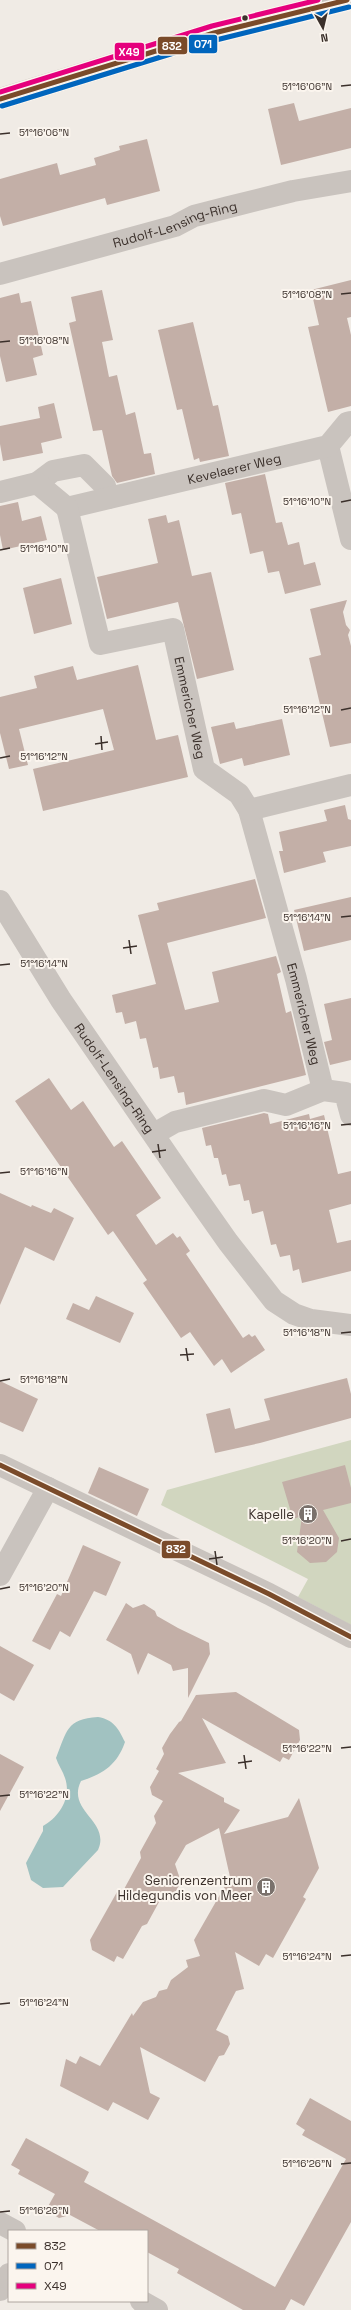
<svg xmlns="http://www.w3.org/2000/svg" width="351" height="2310" font-family="'Space Grotesk',sans-serif">
<style>
.green{fill:#d1d6bf}
.water{fill:#a1c2c1}
.building{fill:#c3afa7}
.lines{fill:none;stroke-linecap:round;stroke-linejoin:round}
.minor{stroke:#c9c3be;stroke-width:22}
.bus-1-casing{stroke:#fbf5ee;stroke-width:8}
.bus-2-casing{stroke:#fbf5ee;stroke-width:8}
.bus-3-casing{stroke:#fbf5ee;stroke-width:8}
.bus-1{stroke:#7a4b2a;stroke-width:5}
.bus-2{stroke:#0065bd;stroke-width:5}
.bus-3{stroke:#e5007d;stroke-width:5}
.ticks{fill:none;stroke:#3b302b;stroke-width:1.5}
.bus-dot{fill:#3b302b;stroke:#fbf5ee;stroke-width:1.5}
.labels{text-anchor:middle;dominant-baseline:central;stroke-width:4;stroke-linejoin:round;paint-order:stroke}
.street-label{font-size:13px;fill:#3b302b;stroke:#fbf5ee}
.poi-label{font-size:13px;fill:#3b302b;stroke:#fbf5ee;text-anchor:end}
.ticks-label{font-size:10px;text-anchor:middle;fill:#3b302b;stroke:#fbf5ee;stroke-width:4;stroke-linejoin:round;paint-order:stroke}
.line-badge{stroke:#fbf5ee;stroke-width:1.5}
.badge-label{font-size:11px;text-anchor:middle;font-weight:bold;fill:#fff}
</style>
<rect width="100%" height="100%" fill="#f0ebe5"/>
<polygon class="green" points="351,1440 351,1625 298,1597 308,1579 161,1505 167,1490"/>
<path class="water" d="M98,1717c16,3 20,11 27,25 -8,23 -22,32 -44,39 -15,30 30,40 17,69l-35,37 -20,1 -12,-8 -5,-17 17,-32v-5c16,-9 29,-28 22,-48 -2,-7 -7,-13 -9,-20 11,-27 10,-39 42,-41z"/>
<g class="building">
<polygon points="294,103 299,121 351,108 351,148 281,165 268,109"/>
<polygon points="147,139 160,191 107,205 105,198 3,226 0,216 0,179 57,163 60,175 96,165 94,158 120,150 119,146"/>
<polygon points="351,280 351,317 347,318 351,335 351,406 328,412 308,327 319,325 311,290"/>
<polygon points="102,290 113,340 102,342 109,377 117,375 126,415 135,412 144,454 151,453 155,474 117,483 112,476 102,430 93,431 69,323 76,321 71,297"/>
<polygon points="19,293 21,303 31,301 43,355 33,358 37,375 6,382 0,356 0,298"/>
<polygon points="193,322 213,406 218,405 229,456 200,462 199,458 194,460 182,409 177,410 158,330"/>
<polygon points="54,403 62,438 41,443 43,453 3,461 0,444 0,426 40,418 38,407"/>
<polygon points="265,474 276,523 282,522 288,545 299,542 304,565 315,562 321,585 285,594 279,571 268,573 263,551 250,554 241,513 232,515 225,483"/>
<polygon points="18,502 22,521 41,516 47,540 3,550 0,535 0,506"/>
<polygon points="166,515 168,523 179,520 192,576 211,572 234,670 197,679 178,602 107,619 97,577 158,563 148,519"/>
<polygon points="61,578 72,624 34,634 23,588"/>
<polygon points="347,600 343,612 346,625 350,630 348,635 351,646 351,743 330,747 309,658 321,655 310,609"/>
<polygon points="138,665 156,740 178,735 188,777 43,811 33,769 114,750 103,709 19,729 28,765 9,769 0,733 0,697 37,688 34,676 73,666 77,680"/>
<polygon points="282,719 290,755 244,766 242,758 220,764 211,727 234,722 236,729"/>
<polygon points="345,805 348,819 351,820 351,846 323,852 326,862 284,873 279,851 283,851 279,832 327,821 324,810"/>
<polygon points="255,879 266,918 167,943 185,1010 219,1002 212,972 276,956 281,972 277,974 286,1013 291,1011 306,1075 186,1105 184,1092 178,1093 174,1076 160,1079 158,1067 153,1068 146,1038 140,1039 136,1021 125,1024 122,1012 116,1013 112,995 156,984 138,915 159,910 157,903"/>
<polygon points="351,897 351,940 304,951 294,910"/>
<polygon points="351,998 351,1060 330,1065 324,1042 332,1040 324,1004"/>
<polygon points="49,1078 71,1110 83,1101 114,1147 122,1141 161,1198 136,1215 156,1245 173,1233 177,1238 180,1236 190,1251 186,1254 243,1338 249,1334 252,1337 255,1335 265,1350 231,1373 222,1359 214,1366 190,1332 181,1338 143,1283 147,1280 113,1231 108,1235 15,1101"/>
<polygon points="264,1113 268,1114 270,1124 309,1114 310,1119 324,1115 338,1174 351,1171 351,1204 329,1210 337,1243 351,1240 351,1271 302,1283 299,1269 293,1271 290,1255 280,1257 276,1244 271,1245 263,1211 252,1214 249,1200 244,1201 240,1184 229,1186 226,1174 222,1175 218,1158 214,1158 211,1145 206,1146 202,1128"/>
<polygon points="0,1193 31,1207 32,1205 51,1213 54,1208 74,1218 54,1261 25,1247 0,1305"/>
<polygon points="96,1296 134,1313 120,1343 66,1319 73,1303 89,1310"/>
<polygon points="347,1378 351,1394 351,1418 260,1443 215,1453 206,1414 230,1408 235,1429 270,1420 264,1399"/>
<polygon points="0,1381 38,1399 23,1432 0,1422"/>
<polygon points="345,1465 351,1488 351,1503 323,1510 339,1538 337,1552 326,1562 310,1563 297,1552 302,1516 293,1519 282,1482"/>
<polygon points="99,1467 149,1489 137,1516 88,1493"/>
<polygon points="83,1545 121,1562 106,1596 94,1591 70,1637 60,1631 50,1650 32,1641 57,1594 61,1596"/>
<polygon points="126,1603 133,1608 144,1604 155,1611 157,1616 178,1628 209,1643 210,1654 188,1698 188,1668 173,1671 171,1665 148,1653 138,1675 131,1654 106,1640"/>
<polygon points="0,1646 34,1665 14,1701 0,1693"/>
<polygon points="236,1692 299,1730 300,1740 289,1760 283,1757 280,1762 202,1718 226,1763 178,1773 224,1798 224,1802 240,1810 224,1834 288,1817 299,1798 319,1868 303,1897 306,1899 273,1958 266,1954 259,1966 235,1952 244,1989 236,1991 216,2030 228,2036 230,2044 224,2055 219,2056 205,2082 140,2047 150,2093 160,2098 148,2120 113,2102 108,2111 60,2086 66,2059 76,2064 80,2056 100,2066 132,2013 133,2016 143,2002 156,1997 159,1991 167,1989 171,1980 188,1967 186,1960 200,1956 194,1940 230,1877 219,1828 186,1845 175,1864 181,1882 172,1898 159,1902 147,1924 142,1926 123,1959 117,1956 114,1962 92,1950 90,1940 117,1892 123,1891 141,1858 140,1852 156,1823 154,1816 163,1801 152,1795 150,1787 159,1771 156,1769 164,1754 162,1748 170,1734 179,1722 181,1721 196,1695"/>
<polygon points="0,1754 24,1767 0,1811"/>
<polygon points="310,2098 351,2121 351,2222 304,2306 291,2299 285,2310 243,2310 177,2273 179,2269 147,2252 147,2231 100,2231 70,2215 59,2218 46,2210 55,2194 18,2174 20,2170 11,2165 26,2138 89,2172 84,2182 275,2287 346,2159 302,2135 305,2130 296,2124"/>
</g>
<g class="lines">
<g class="minor">
<polyline points="0,99 214,33 347,0"/>
<path id="s1" d="M0,274l175,-48 19,-10 35,-9 64,-16 58,-10"/>
<polyline points="328,446 351,539"/>
<polyline points="37,483 53,471 84,465 105,486 108,498"/>
<path id="s2" d="M0,492l37,-9 30,25 261,-62 19,-23 4,-1"/>
<path id="s3" d="M67,508l33,136 73,-15 31,140 35,25 10,16 47,169 27,111"/>
<polyline points="249,810 351,785"/>
<path id="s4" d="M0,901l61,99 129,188 38,54 46,59 20,13 17,6 40,5"/>
<polyline points="154,1134 175,1122 264,1100 286,1105 323,1090 345,1093 351,1115"/>
<polyline points="0,1465 269,1594 351,1637"/>
<polyline points="0,1575 48,1488"/>
<polyline points="0,2223 15,2231"/>
<polyline points="0,2290 9,2274"/>
<polyline points="141,2301 157,2310"/>
</g>
<defs>
<g id="bus-1">
<polyline points="0,99 214,33 347,0"/>
<polyline points="0,1465 269,1594 351,1637"/>
</g>
<polyline id="bus-2" points="2,106 216,40 349,7"/>
<polyline id="bus-3" points="0,92 212,26 318,0"/>
</defs>
<use href="#bus-1" class="bus-1-casing"/>
<use href="#bus-2" class="bus-2-casing"/>
<use href="#bus-3" class="bus-3-casing"/>
<use href="#bus-1" class="bus-1"/>
<use href="#bus-2" class="bus-2"/>
<use href="#bus-3" class="bus-3"/>
</g>
<path class="ticks" d="M341,86l10,-1M0,134l10,-1M341,294l10,-1M0,342l10,-1M341,502l10,-2M0,550l10,-2M341,710l10,-2M101,736l1,14M95,744l13,-2M0,758l10,-2M341,917l10,-1M129,940l2,14M123,948l14,-2M0,965l10,-1M341,1125l10,-1M158,1144l2,14M152,1152l14,-2M0,1173l10,-1M341,1333l10,-1M186,1348l2,13M180,1355l14,-1M0,1381l10,-2M341,1541l10,-2M215,1551l2,14M209,1559l14,-2M0,1589l10,-2M341,1748l10,-1M244,1755l2,14M238,1763l14,-2M0,1796l10,-1M341,1956l10,-1M0,2004l10,-1M341,2164l10,-1M0,2212l10,-1"/>
<defs>
<symbol id="building-disc" viewBox="-11 -11 22 22"><circle r="9.5" fill="#7a716c" stroke="#fbf5ee"/><path d="M-4-6H4V6H1V3H-1V6H-4ZM-2.5-4.3h1.7v1.8h-1.7ZM.8-4.3h1.7v1.8H.8ZM-2.5-1h1.7V.8h-1.7ZM.8-1h1.7V.8H.8Z" fill="#fff"/></symbol>
</defs>
<g fill-rule="evenodd">
<use href="#building-disc" x="297" y="1503" width="22" height="22"/>
<use href="#building-disc" x="255" y="1876" width="22" height="22"/>
</g>
<circle class="bus-dot" cx="245" cy="18" r="3.5"/>
<g class="labels">
<g class="street-label">
<text stroke="none"><textPath href="#s1" startOffset="182">Rudolf-Lensing-Ring</textPath></text>
<text stroke="none"><textPath href="#s2" startOffset="249">Kevelaerer Weg</textPath></text>
<text stroke="none"><textPath href="#s3" startOffset="295">Emmericher Weg</textPath></text>
<text stroke="none"><textPath href="#s3" startOffset="631">Emmericher Weg</textPath></text>
<text stroke="none"><textPath href="#s4" startOffset="211">Rudolf-Lensing-Ring</textPath></text>
</g>
<g class="poi-label">
<text x="294" y="1514">Kapelle</text>
<text x="252" y="1880">Seniorenzentrum<tspan x="252" dy="15">Hildegundis von Meer</tspan></text>
</g>
</g>
<g class="ticks-label">
<text x="307" y="90">51°16'06"N</text>
<text x="44" y="136">51°16'06"N</text>
<text x="307" y="298">51°16'08"N</text>
<text x="44" y="344">51°16'08"N</text>
<text x="307" y="505">51°16'10"N</text>
<text x="44" y="552">51°16'10"N</text>
<text x="307" y="713">51°16'12"N</text>
<text x="44" y="760">51°16'12"N</text>
<text x="307" y="921">51°16'14"N</text>
<text x="44" y="967">51°16'14"N</text>
<text x="307" y="1129">51°16'16"N</text>
<text x="44" y="1175">51°16'16"N</text>
<text x="307" y="1336">51°16'18"N</text>
<text x="44" y="1383">51°16'18"N</text>
<text x="307" y="1544">51°16'20"N</text>
<text x="44" y="1591">51°16'20"N</text>
<text x="307" y="1752">51°16'22"N</text>
<text x="44" y="1798">51°16'22"N</text>
<text x="307" y="1960">51°16'24"N</text>
<text x="44" y="2006">51°16'24"N</text>
<text x="307" y="2167">51°16'26"N</text>
<text x="44" y="2214">51°16'26"N</text>
</g>
<g class="line-badge">
<rect x="188" y="34" width="30" height="20" rx="4" fill="#0065bd"/>
<rect x="157" y="36" width="31" height="19" rx="4" fill="#7a4b2a"/>
<rect x="114" y="42" width="31" height="19" rx="4" fill="#e5007d"/>
<rect x="161" y="1540" width="30" height="19" rx="4" fill="#7a4b2a"/>
</g>
<g class="badge-label">
<text x="203" y="48">071</text>
<text x="172" y="50">832</text>
<text x="129" y="56">X49</text>
<text x="176" y="1553">832</text>
</g>
<rect x="8" y="2230" width="140" height="72" fill="#fbf5ee" stroke="#aea6a0"/>
<rect x="16" y="2243" width="20" height="6" fill="#7a4b2a" stroke="#aea6a0"/>
<text x="44" y="2250" font-size="12" fill="#3b302b">832</text>
<rect x="16" y="2263" width="20" height="6" fill="#0065bd" stroke="#aea6a0"/>
<text x="44" y="2270" font-size="12" fill="#3b302b">071</text>
<rect x="16" y="2283" width="20" height="6" fill="#e5007d" stroke="#aea6a0"/>
<text x="44" y="2290" font-size="12" fill="#3b302b">X49</text>
<g transform="translate(323 28) rotate(172)" stroke="#fbf5ee" stroke-width="3" paint-order="stroke">
<path d="M0-3L7 15L0 10L-7 15Z" fill="#3b302b"/>
<text y="-6" font-size="11" font-weight="bold" text-anchor="middle" fill="#3b302b">N</text>
</g>
</svg>
